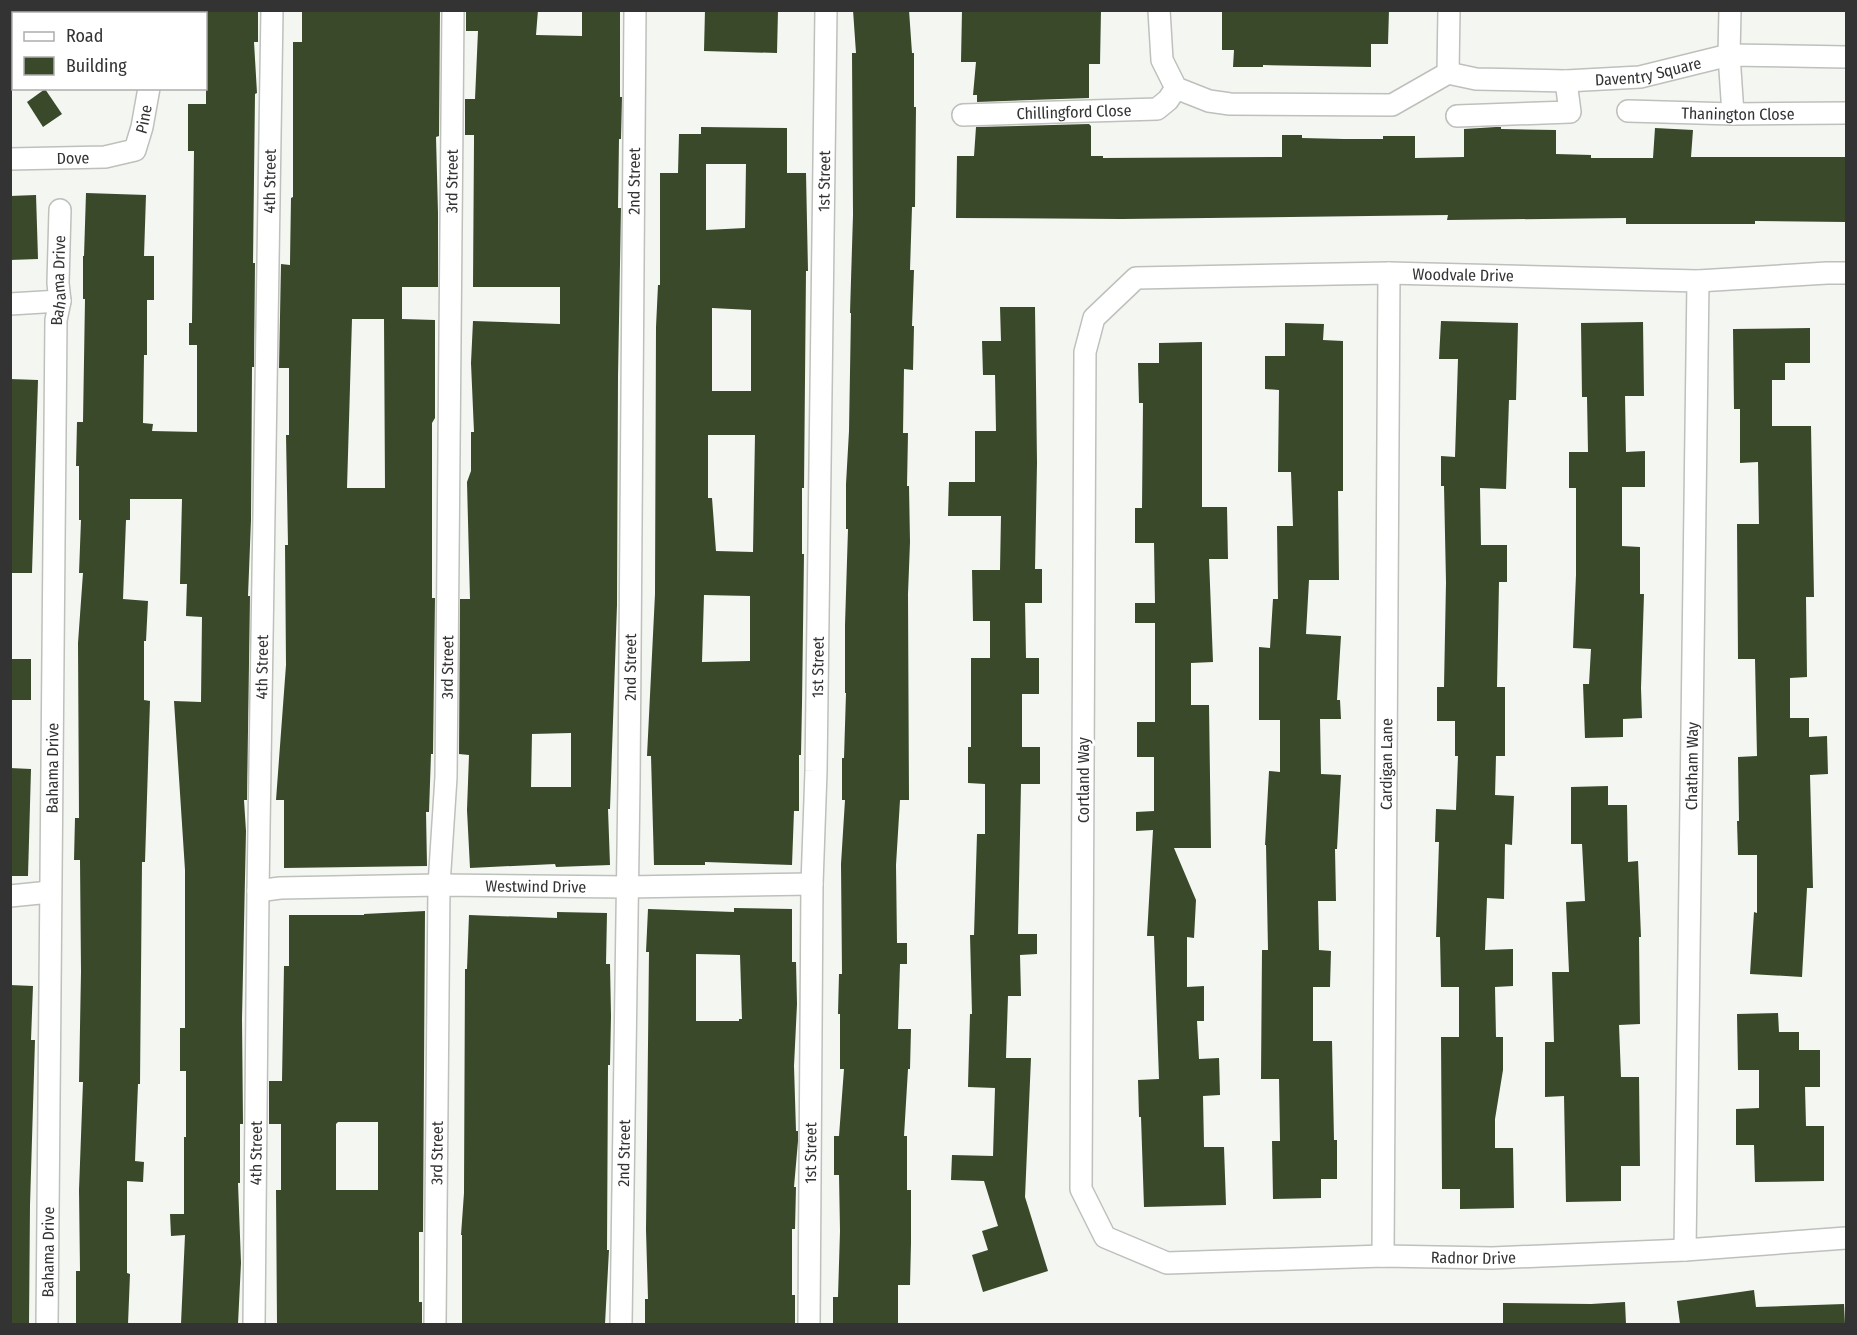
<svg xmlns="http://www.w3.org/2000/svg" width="1857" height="1335" font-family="'Fira Sans Condensed',sans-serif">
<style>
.building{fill:#39492a;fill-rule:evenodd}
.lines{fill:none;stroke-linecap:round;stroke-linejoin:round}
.minor-casing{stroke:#bec0bc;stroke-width:24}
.minor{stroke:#fff;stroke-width:21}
.labels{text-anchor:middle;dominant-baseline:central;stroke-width:6;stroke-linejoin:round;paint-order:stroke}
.street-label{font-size:16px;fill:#323332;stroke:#fff}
</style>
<rect width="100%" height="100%" fill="#f4f6f2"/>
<g class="building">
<polygon points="206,10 258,10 258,42 254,42 257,93 255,94 253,263 255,263 254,367 252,367 251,520 248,596 250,596 247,800 244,800 246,831 242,1019 243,1124 240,1124 240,1183 238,1183 241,1263 238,1324 181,1324 185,1235 171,1236 170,1214 184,1214 184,1137 186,1137 186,1071 180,1071 180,1028 185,1028 185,870 174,701 201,702 202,617 186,616 187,584 180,584 182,499 130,499 130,520 126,520 123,599 148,601 146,641 144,641 144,700 150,701 145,862 142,862 140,1084 138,1084 135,1161 144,1162 143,1182 127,1181 127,1273 130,1274 128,1324 76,1324 76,1271 80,1271 79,1190 83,1082 79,1082 81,972 80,860 74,860 75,818 79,818 78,643 83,573 79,573 81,520 79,520 79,466 76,466 77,422 83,422 85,299 83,299 83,256 84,256 86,193 146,195 144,256 154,256 154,300 147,300 147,355 144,355 143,423 153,424 152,431 197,432 197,345 189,345 189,323 192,323 194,151 188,151 188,104 206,104"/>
<path d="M302,10h138l-1,126 -3,1 2,76v74h-36v32l33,1v98l-3,5v175h3l-2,156h-2l-2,58h-3l1,54 -143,2v-68h-8l10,-135 -1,-120h3l-2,-110h3v-67h-10l2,-104 9,1v-2l1,-65 2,-1v-155h9zM352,319h32l1,169h-38z"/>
<path d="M466,10h72l-2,25 46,1v-26h38v87h2l-1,42h-2l-1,69h3l-3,169 -1,228 -7,204h-2l2,56 -54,2 -1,-3 -85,4 -3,-58 2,-55 -10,-1 1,-155h10l-3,-117 4,-11v-39h3l-3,-69 2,-42 87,3v-37h-87l1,-145v-7h-9v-36h10l3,-68h-12zM571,733v54h-40l1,-53z"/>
<polygon points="705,10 778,10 777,53 704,51"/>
<polygon points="853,10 909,10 912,53 914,53 914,107 916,107 915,207 912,207 910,270 914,270 912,326 914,326 913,370 904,369 903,433 908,433 907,486 909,486 910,542 908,594 909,800 900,800 896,865 897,943 907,943 907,964 900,964 898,1029 911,1029 910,1069 908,1069 904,1136 907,1136 907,1190 911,1190 911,1243 910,1285 898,1285 898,1324 833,1324 833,1297 838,1297 840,1231 839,1175 834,1175 834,1136 839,1136 844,1069 840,1069 840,1014 838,1014 839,974 842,974 841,864 845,800 842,800 842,758 844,758 846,693 845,693 845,625 848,529 846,529 846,484 849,431 851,313 850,313 853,215 852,53 856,53"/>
<polygon points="962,10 1101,10 1100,64 1089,64 1089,98 977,102 977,95 973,95 976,62 961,62"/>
<polygon points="1222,10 1389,10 1388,44 1371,44 1371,67 1263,65 1263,67 1233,67 1234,50 1222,50"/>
<polygon points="45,89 62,114 43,127 27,102"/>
<polygon points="1089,124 1091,126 1091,156 1103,156 1103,158 1282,157 1282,135 1302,135 1302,138 1344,139 1383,139 1383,136 1415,136 1415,158 1464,157 1464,129 1496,127 1501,127 1501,129 1556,130 1556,154 1591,155 1591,158 1653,158 1655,128 1693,130 1691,157 1846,157 1846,222 1755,221 1755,224 1626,224 1626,218 1447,220 1448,215 1122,219 956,218 957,156 974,156 976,127"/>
<path d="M701,127l86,1v45h19l2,98h-2l-2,217h-2v66h2l-2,149 -1,52h-2v56h-5l-2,54 -87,-3v3h-51l-3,-109h-4l8,-162 1,-267 2,-42h2v-112h18l1,-39h22zM706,164h40l-1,64 -39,2zM712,308l39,2v81h-39zM708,435h47l-2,117 -37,-1 -4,-53h-4zM704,595l46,1v65l-48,1z"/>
<polygon points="36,195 38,259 10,260 10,196"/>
<polygon points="1000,307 1035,307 1037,463 1035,569 1042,569 1042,603 1025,603 1026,658 1039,658 1039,694 1022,694 1022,747 1040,747 1040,784 1021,784 1018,934 1037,934 1037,954 1020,955 1021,996 1008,996 1006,1058 1031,1058 1025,1197 1048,1271 983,1292 972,1255 988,1250 982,1231 998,1226 984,1181 951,1180 952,1155 993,1156 995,1088 968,1087 970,1014 972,1014 970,935 974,935 977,834 985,834 985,784 968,783 968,747 971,747 971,658 990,658 990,621 973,621 972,570 1000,570 1001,516 948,516 949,482 975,482 975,431 996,431 995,375 983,375 982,341 1001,341"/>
<polygon points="1441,321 1518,323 1516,400 1509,400 1506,489 1480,488 1481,545 1507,545 1507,582 1499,582 1497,687 1505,687 1505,756 1496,756 1495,795 1514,796 1512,845 1505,844 1504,899 1487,898 1485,950 1513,949 1513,986 1495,987 1496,1037 1503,1037 1503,1070 1495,1119 1495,1148 1513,1148 1514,1208 1460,1209 1460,1189 1442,1189 1441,1037 1459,1037 1459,987 1441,987 1440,937 1436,937 1439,842 1435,842 1436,809 1456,810 1458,756 1455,756 1455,721 1437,721 1437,687 1444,687 1446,582 1444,486 1441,486 1441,456 1455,457 1458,359 1439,359"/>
<polygon points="1643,322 1644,396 1625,396 1626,452 1645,451 1645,487 1622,487 1622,546 1640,547 1640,594 1644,594 1641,688 1642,718 1623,719 1623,737 1585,738 1583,684 1589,684 1591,649 1573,648 1576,575 1576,488 1569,488 1569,452 1588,452 1587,397 1582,397 1581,323"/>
<polygon points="1285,323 1324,324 1323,340 1343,341 1343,491 1338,491 1339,580 1309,580 1306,634 1341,636 1337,700 1340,700 1341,719 1320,719 1321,774 1341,775 1337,849 1335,849 1336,901 1318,901 1319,950 1331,951 1330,987 1313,987 1313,1041 1332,1041 1334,1140 1337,1140 1337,1179 1321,1179 1321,1198 1273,1199 1272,1141 1280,1141 1279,1079 1261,1079 1262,950 1268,950 1266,845 1265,845 1269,771 1280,772 1280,720 1259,720 1259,647 1270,648 1273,599 1278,599 1277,526 1293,526 1291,472 1278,472 1279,390 1265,389 1265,356 1285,356"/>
<polygon points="1810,328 1810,363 1785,363 1785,380 1772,380 1772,426 1811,426 1814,597 1806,597 1807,677 1790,678 1790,718 1809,718 1809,737 1827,736 1828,774 1810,775 1813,888 1807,888 1802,977 1750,974 1754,912 1757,913 1757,855 1738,855 1737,821 1739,821 1738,757 1757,756 1755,659 1738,659 1737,524 1759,524 1758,462 1740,463 1740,409 1734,409 1733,329"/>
<polygon points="1202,342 1202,507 1227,507 1228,559 1209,559 1213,662 1191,663 1191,705 1209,705 1211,848 1174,848 1196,900 1194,938 1187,937 1187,987 1204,986 1204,1021 1197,1021 1199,1059 1219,1058 1220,1095 1203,1096 1204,1147 1224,1147 1226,1205 1144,1207 1141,1117 1139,1117 1138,1080 1159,1079 1154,936 1147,936 1153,830 1136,831 1136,812 1154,811 1154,757 1137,757 1137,722 1155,722 1155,623 1135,623 1135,603 1155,603 1154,543 1135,543 1135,508 1142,508 1143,403 1139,403 1138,363 1159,363 1159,343"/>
<polygon points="10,379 38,380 32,573 10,573"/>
<rect x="10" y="659" width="21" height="41"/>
<polygon points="10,768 31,769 28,876 10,876"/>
<polygon points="1608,786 1608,805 1627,805 1628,862 1638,861 1641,937 1639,937 1640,1024 1619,1025 1621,1077 1639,1077 1640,1166 1621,1166 1621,1201 1566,1202 1564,1096 1545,1097 1545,1042 1554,1042 1552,972 1569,972 1566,902 1585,901 1582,844 1571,844 1571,787"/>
<path d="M734,908l58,1v53h4l1,42 -3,62 2,65h2v10l-4,46h2l-1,42h-3v66h3v29h-150v-25h3l-2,-69 3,-278h-3l2,-43 86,3zM696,954l44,1 2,64h-3v2h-43z"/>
<path d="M425,911l-2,321h-4v70h3v22h-145l-1,-134h5v-66h-12v-43h13l2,-115h5v-51h75v-1zM338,1122h40v68h-42v-66z"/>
<polygon points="557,912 607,913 606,964 610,964 611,1016 610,1065 608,1065 607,1250 609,1250 605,1324 462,1324 462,1235 461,1235 464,1193 465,969 467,969 469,915 557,918"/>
<polygon points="10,985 33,986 31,1040 35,1040 30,1205 29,1324 10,1324"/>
<polygon points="1778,1013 1779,1032 1799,1032 1799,1050 1820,1050 1820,1087 1805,1087 1806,1126 1824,1126 1824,1181 1755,1182 1754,1145 1736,1145 1736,1109 1759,1108 1759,1070 1738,1070 1737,1014"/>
<polygon points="1754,1290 1756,1307 1844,1304 1845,1324 1680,1324 1677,1301"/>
<polygon points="1625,1302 1626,1324 1503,1324 1503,1303 1591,1304"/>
</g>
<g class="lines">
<defs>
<g id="minor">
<polyline points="91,10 107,14"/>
<path id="s1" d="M1159,10l3,50 14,28 33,13 21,3 162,1 56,-32 28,6 90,2 74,-4 89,-22 117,2"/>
<polyline points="1730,10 1729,55 1733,114"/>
<polyline points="154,14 154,10"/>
<polyline points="1448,73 1449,10"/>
<path id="s2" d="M1628,111l105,3 113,-1"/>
<path id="s3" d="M963,115l194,-6 11,-9 8,-12"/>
<polyline points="1457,116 1570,112 1566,81"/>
<path id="s4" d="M10,159l95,-2 30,-7 7,-23 7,-39"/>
<path id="s5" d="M1846,273h-19l-129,8 -309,-8 -253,5 -42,40 -9,34 -4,837 24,48 62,26 216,-7 109,2 193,-8 161,-12"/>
<polyline points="10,304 60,301"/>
<path id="s6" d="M258,891l22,-3 159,-3 187,2 186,-3"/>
<polyline points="10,896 50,892"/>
<path id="s7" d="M1685,1250l13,-969"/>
<path id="s8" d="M1383,1256l6,-983"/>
<path id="s9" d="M47,1324l9,-1004 4,-19 -2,-18 2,-73"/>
<path id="s10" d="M254,1324l4,-433 14,-881"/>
<path id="s11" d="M435,1324l4,-439 7,-108 7,-767"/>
<path id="s12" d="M621,1324l8,-542 6,-772"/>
<path id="s13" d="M809,1324l3,-440 4,-113 10,-761"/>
</g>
</defs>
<use href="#minor" class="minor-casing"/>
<use href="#minor" class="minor"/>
</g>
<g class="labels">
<g class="street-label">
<text stroke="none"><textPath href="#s1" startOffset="566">Daventry Square</textPath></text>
<text stroke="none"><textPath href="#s3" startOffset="111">Chillingford Close</textPath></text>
<text stroke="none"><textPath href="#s2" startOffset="110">Thanington Close</textPath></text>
<text stroke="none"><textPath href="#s4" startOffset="158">Pine</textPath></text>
<text stroke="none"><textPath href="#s4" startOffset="63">Dove</textPath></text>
<text stroke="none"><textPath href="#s10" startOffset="1143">4th Street</textPath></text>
<text stroke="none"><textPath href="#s11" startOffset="1143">3rd Street</textPath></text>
<text stroke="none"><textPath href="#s12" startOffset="1143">2nd Street</textPath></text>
<text stroke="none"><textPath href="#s13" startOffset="1143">1st Street</textPath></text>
<text transform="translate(1463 275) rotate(1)">Woodvale Drive</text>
<text stroke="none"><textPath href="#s9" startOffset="1044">Bahama Drive</textPath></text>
<text stroke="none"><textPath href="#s10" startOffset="657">4th Street</textPath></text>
<text stroke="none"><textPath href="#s11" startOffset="657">3rd Street</textPath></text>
<text stroke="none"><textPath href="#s12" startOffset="657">2nd Street</textPath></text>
<text stroke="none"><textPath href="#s13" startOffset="657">1st Street</textPath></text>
<text stroke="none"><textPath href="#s8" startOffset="492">Cardigan Lane</textPath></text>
<text stroke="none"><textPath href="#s7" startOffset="484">Chatham Way</textPath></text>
<text stroke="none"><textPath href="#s9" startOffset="556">Bahama Drive</textPath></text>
<text transform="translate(1083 780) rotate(-90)">Cortland Way</text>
<text stroke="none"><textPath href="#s6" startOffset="278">Westwind Drive</textPath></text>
<text stroke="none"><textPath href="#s10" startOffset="171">4th Street</textPath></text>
<text stroke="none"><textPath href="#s11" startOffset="171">3rd Street</textPath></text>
<text stroke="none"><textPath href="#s12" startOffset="171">2nd Street</textPath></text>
<text stroke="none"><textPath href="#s13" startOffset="171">1st Street</textPath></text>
<text stroke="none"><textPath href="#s9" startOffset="72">Bahama Drive</textPath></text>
<text stroke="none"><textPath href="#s5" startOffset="2068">Radnor Drive</textPath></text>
</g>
</g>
<rect width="1857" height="1335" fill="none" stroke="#323332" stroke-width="24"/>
<rect x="12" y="12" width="195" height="78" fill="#ffffff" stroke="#adadad" stroke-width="1.5"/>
<rect x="24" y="32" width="30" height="9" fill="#ffffff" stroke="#adadad" stroke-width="1.5"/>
<text x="66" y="42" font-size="18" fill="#323332">Road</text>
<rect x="24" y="57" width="30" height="18" fill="#39492a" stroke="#adadad" stroke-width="1.5"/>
<text x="66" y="72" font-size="18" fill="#323332">Building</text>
</svg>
